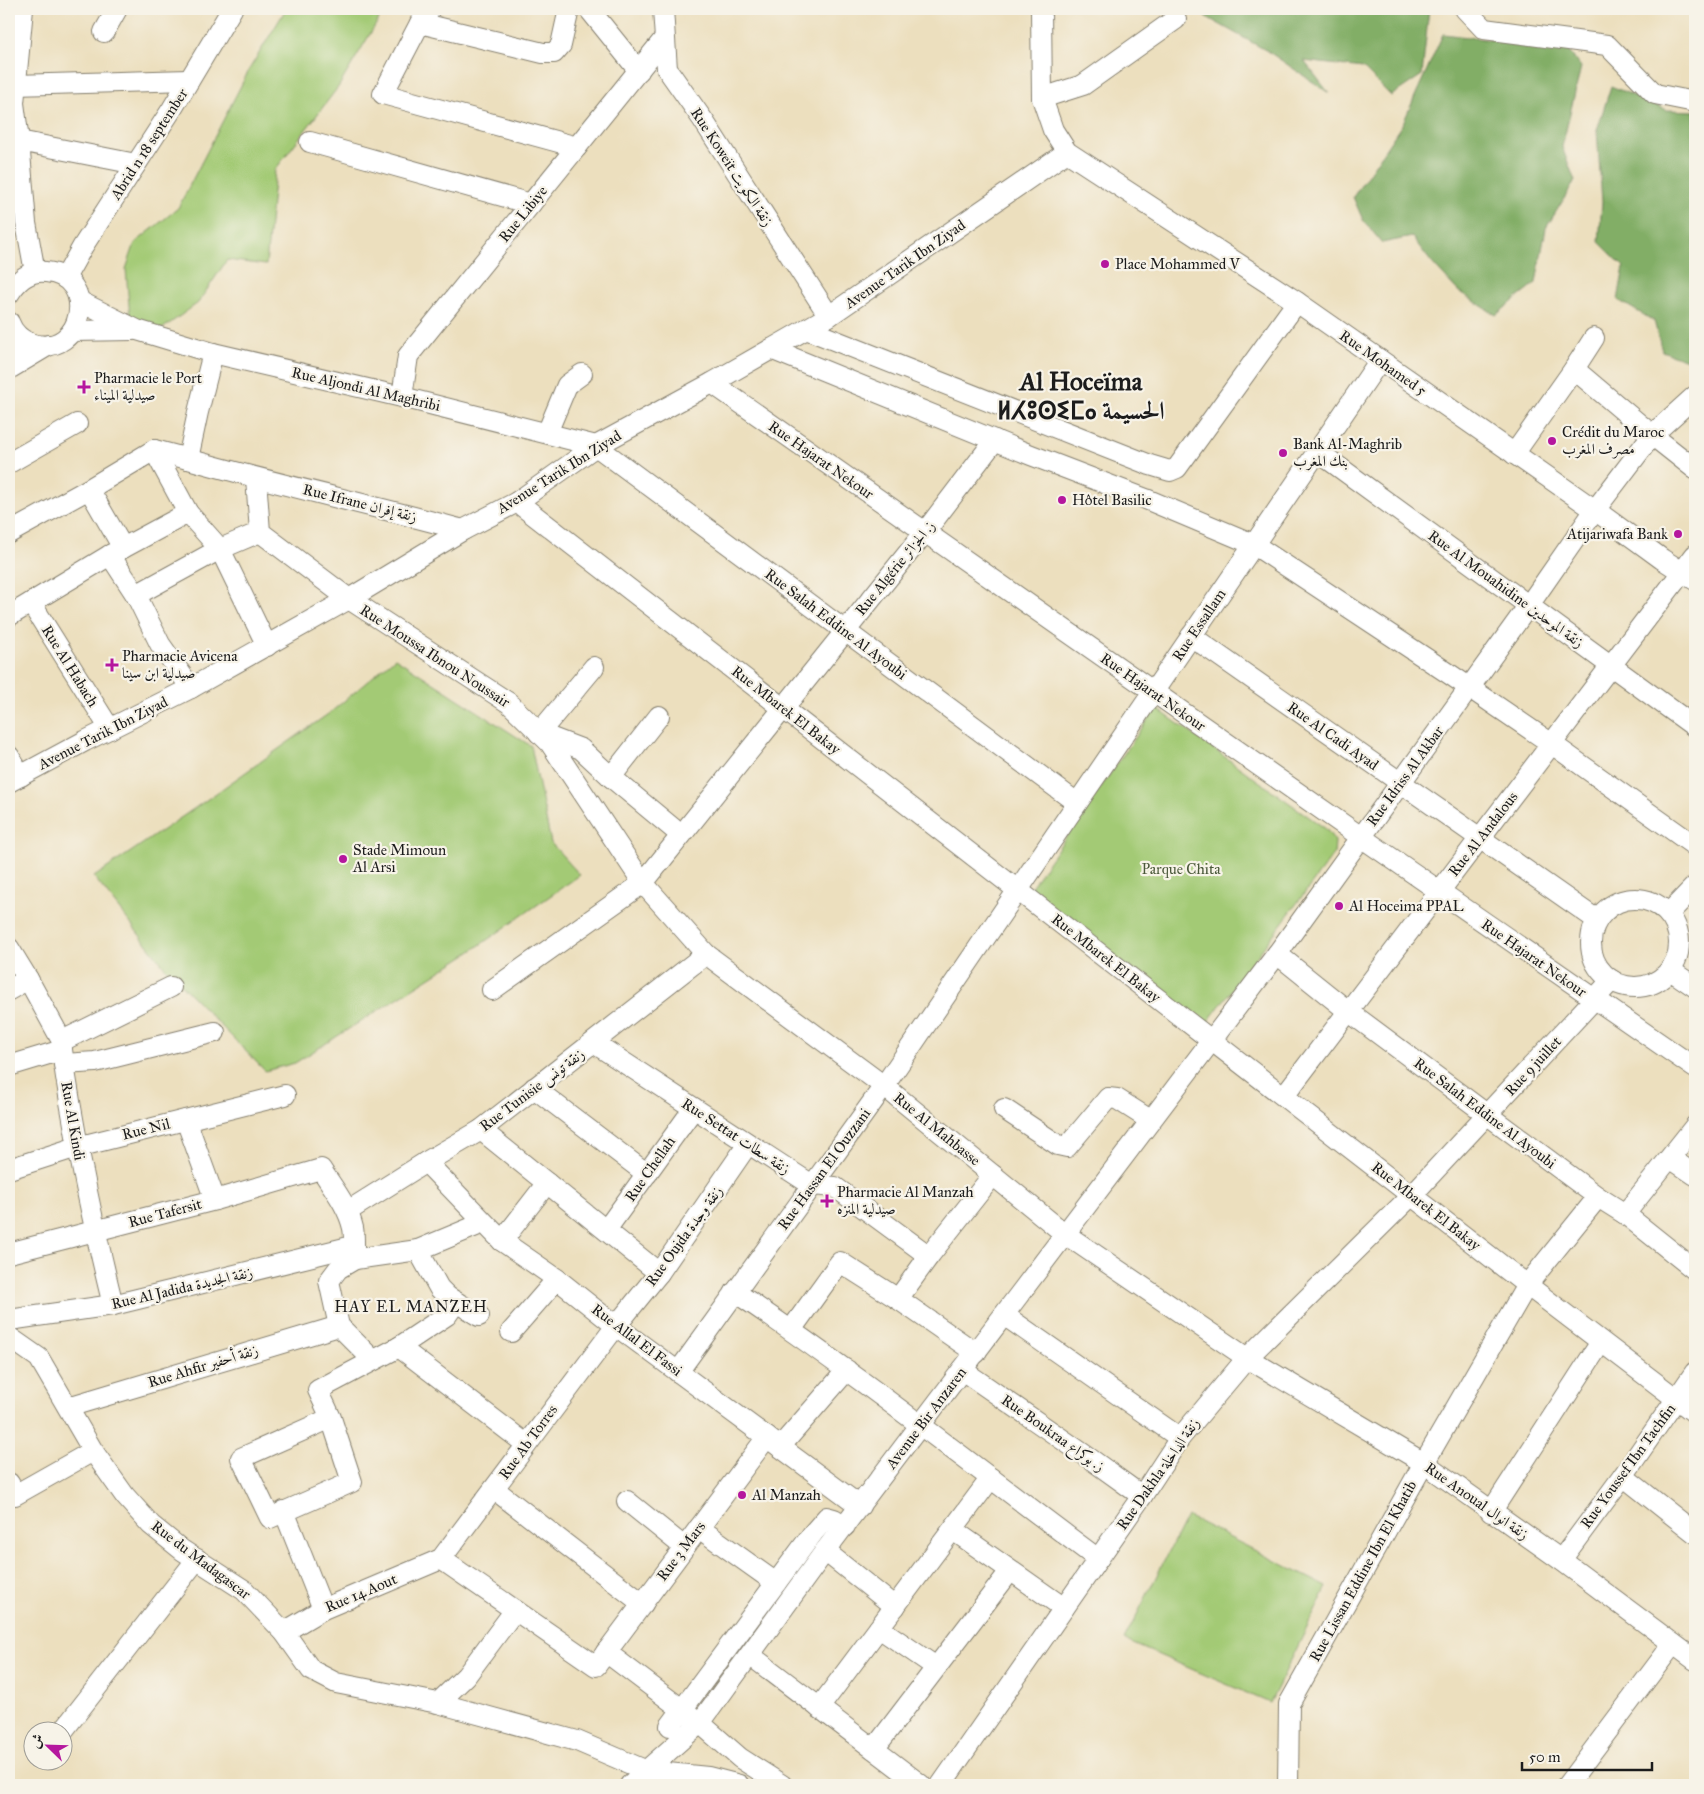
<svg xmlns="http://www.w3.org/2000/svg" width="1704" height="1794" font-family="'IM FELL Great Primer',Amiri,'Noto Sans Tifinagh',serif">
<style>
.green{fill:#a3ca75;stroke:#607348}
.forest{fill:#82ae66;stroke:#4f6541}
.lines{fill:none;stroke-linecap:round;stroke-linejoin:round}
.minor-casing{stroke:#847e6d;stroke-width:22}
.minor{stroke:#fff;stroke-width:20}
.poi-dot{fill:#b5179e;stroke:#f7f3e8;stroke-width:2}
.labels{text-anchor:middle;dominant-baseline:central;stroke-width:4.5;stroke-linejoin:round;paint-order:stroke}
.street-label{font-size:15px;fill:#1c1c1c;stroke:#f7f3e8}
.poi-label{font-size:15px;fill:#1c1c1c;stroke:#f7f3e8;text-anchor:start}
.park-label{font-size:15px;fill:#4b593b;stroke:#f7f3e8}
.neighbourhood-label{font-size:16px;letter-spacing:1px;fill:#1c1c1c;stroke:#f7f3e8}
.town-label{font-size:25px;font-weight:bold;fill:#1c1c1c;stroke:#f7f3e8}
</style>
<rect width="100%" height="100%" fill="#f7f3e8"/>
<filter id="ink" filterUnits="userSpaceOnUse"><feTurbulence type="fractalNoise" baseFrequency=".02" numOctaves="2"/><feDisplacementMap in="SourceGraphic" scale="10" xChannelSelector="R" yChannelSelector="G"/><feConvolveMatrix kernelMatrix="1 2 1 2 8 2 1 2 1" color-interpolation-filters="sRGB"/></filter>
<filter id="wash" filterUnits="userSpaceOnUse"><feTurbulence type="fractalNoise" baseFrequency=".0096" numOctaves="4" result="noise"/><feDisplacementMap in="SourceGraphic" scale="20" xChannelSelector="R" yChannelSelector="G"/><feGaussianBlur stdDeviation="1.12" result="paint"/><feColorMatrix in="noise" values="0 0 0 0 0 0 0 0 0 0 0 0 0 0 0 0 0 1.4 0 .05"/><feComposite in="paint" operator="in"/></filter>
<g filter="url(#wash)">
<rect width="100%" height="100%" fill="#ecdfbe"/>
<g class="green">
<polygon points="286,9 385,9 339,86 275,170 266,265 227,260 198,303 162,329 130,318 126,269 135,243 178,208 250,68"/>
<polygon points="395,658 531,746 551,843 580,875 467,954 295,1063 265,1071 167,970 94,877 195,808 331,712"/>
<polygon points="1156,708 1326,829 1335,841 1334,854 1206,1024 1199,1029 1024,897"/>
<polygon points="1187,1516 1327,1587 1270,1703 1124,1640"/>
</g>
<g class="forest">
<polygon points="1192,9 1429,9 1422,75 1391,96 1363,68 1304,61 1329,93 1269,52"/>
<polygon points="1443,34 1567,49 1581,67 1562,147 1575,181 1546,228 1536,283 1496,315 1458,291 1432,263 1412,237 1382,243 1363,220 1353,197 1403,123"/>
<polygon points="1611,86 1667,110 1695,111 1695,360 1690,361 1662,351 1654,321 1618,300 1624,267 1599,242 1602,202 1597,130"/>
</g>
</g>
<g filter="url(#ink)">
<g class="lines">
<defs>
<g id="minor">
<polyline points="23,9 14,103 19,141 26,223 35,272"/>
<polyline points="430,9 420,23 383,94 577,147"/>
<polyline points="589,9 639,71"/>
<polyline points="663,9 667,69 703,120 829,316"/>
<polyline points="1041,9 1042,98 1053,130 1067,152 1297,302 1595,510 1662,559 1695,580"/>
<polyline points="1465,9 1484,29 1607,45 1655,94 1695,102"/>
<polyline points="420,23 543,53 554,53 561,45 569,9"/>
<polyline points="104,32 117,9"/>
<polyline points="15,85 189,80"/>
<polyline points="1042,98 1083,85 1176,19"/>
<polyline points="19,141 136,164"/>
<polyline points="310,142 531,204"/>
<polyline points="65,278 83,246 172,109 232,9"/>
<path d="M9,294c8,-13 20,-24 37,-22 53,4 38,86 -13,72 -11,-3 -20,-11 -24,-22"/>
<polyline points="79,301 137,330 213,353 402,397 596,446 1077,803"/>
<polyline points="806,329 1150,465 1170,471 1177,468 1297,302"/>
<polyline points="72,331 133,330"/>
<polyline points="771,349 1031,455 1146,499 1253,544 1448,673 1552,744 1695,846"/>
<polyline points="9,353 18,336"/>
<polyline points="9,369 49,345"/>
<polyline points="1574,369 1652,435 1695,469"/>
<polyline points="712,383 1361,837 1695,1068"/>
<polyline points="402,397 408,356 664,39"/>
<polyline points="547,433 567,385 582,374"/>
<polyline points="154,450 188,513 220,549 267,646"/>
<polyline points="154,450 188,459 198,412 213,353"/>
<polyline points="1317,451 1695,727"/>
<polyline points="1514,454 1574,369 1594,338"/>
<path d="M188,459c91,26 184,46 275,71"/>
<polyline points="9,463 77,424"/>
<polyline points="256,478 260,532 349,599 509,703 550,743 643,883 706,954 884,1086 1065,1234 1247,1358 1424,1463 1561,1560 1695,1660"/>
<polyline points="89,489 123,548"/>
<polyline points="517,502 1527,1285 1695,1413"/>
<polyline points="9,533 89,489 154,450"/>
<polyline points="110,555 136,595 160,644 191,688"/>
<polyline points="136,595 220,549 260,532"/>
<polyline points="31,603 110,729"/>
<polyline points="9,616 110,555 188,513"/>
<polyline points="1191,636 1597,920"/>
<polyline points="594,667 539,733 581,749 611,777 681,835"/>
<polyline points="9,756 21,776"/>
<polyline points="611,777 659,716"/>
<polyline points="9,782 85,741 191,688 349,599 463,530 517,502 596,446 712,383 829,316 1067,152"/>
<circle cx="1635" cy="943" r="44"/>
<polyline points="1669,913 1695,886"/>
<path d="M9,948l19,31 34,62v9c12,86 30,170 51,255"/>
<polyline points="1277,954 1348,1011 1598,1197 1625,1214 1695,1270"/>
<polyline points="1670,970 1695,987"/>
<polyline points="9,990 28,979"/>
<polyline points="492,990 643,883 925,532 995,440"/>
<polyline points="62,1041 171,987"/>
<polyline points="594,1043 812,1185 835,1187 929,1256"/>
<polyline points="64,1064 95,1062 215,1032"/>
<polyline points="9,1066 62,1050"/>
<polyline points="534,1088 647,1174"/>
<polyline points="1284,1096 1695,555"/>
<polyline points="1004,1109 1058,1145 1067,1147 1108,1098 1117,1099 1150,1120"/>
<polyline points="186,1120 215,1200"/>
<polyline points="481,1130 659,1273"/>
<polyline points="1670,1158 1695,1175"/>
<polyline points="426,1162 502,1241 557,1279 616,1326 860,1506"/>
<polyline points="9,1169 77,1147 285,1095"/>
<polyline points="348,1211 426,1162 481,1130 706,954"/>
<polyline points="1625,1214 1695,1126"/>
<polyline points="606,1230 694,1108"/>
<polyline points="502,1241 547,1183"/>
<polyline points="418,1250 439,1288 448,1297 479,1316"/>
<path d="M9,1253l206,-53 106,-31c12,19 27,37 32,59 2,10 0,20 2,31l-17,10 -9,12 10,45 34,34"/>
<polyline points="355,1259 418,1250 483,1223"/>
<path d="M735,1292c125,84 243,178 363,267"/>
<polyline points="898,1299 976,1353"/>
<polyline points="1004,1315 1180,1438"/>
<polyline points="9,1320 113,1305 353,1246"/>
<polyline points="791,1330 840,1262 898,1299 929,1256 993,1175"/>
<polyline points="511,1332 557,1279"/>
<polyline points="9,1337 39,1358 93,1451 125,1496 151,1525 182,1550 244,1590 284,1632 311,1670 336,1683 438,1703 577,1741 647,1771 708,1777 739,1785"/>
<polyline points="399,1347 526,1444"/>
<polyline points="962,1370 1092,1460 1142,1496"/>
<polyline points="678,1372 884,1086 1380,360"/>
<polyline points="68,1407 339,1326"/>
<polyline points="331,1418 241,1458 270,1518 352,1482 331,1418 318,1390 399,1347 447,1315 456,1302"/>
<polyline points="780,1447 847,1370"/>
<polyline points="1623,1476 1695,1533"/>
<polyline points="9,1483 15,1495 93,1451"/>
<polyline points="494,1489 643,1604"/>
<polyline points="627,1501 684,1547"/>
<polyline points="284,1511 323,1609"/>
<polyline points="1491,1512 1601,1342"/>
<polyline points="699,1528 776,1583"/>
<polyline points="953,1530 1064,1608"/>
<polyline points="825,1551 895,1607"/>
<polyline points="441,1559 596,1666 767,1437"/>
<polyline points="1561,1560 1623,1476 1695,1372"/>
<polyline points="879,1628 936,1667"/>
<polyline points="284,1632 323,1609 441,1559 616,1326 659,1273 748,1144"/>
<polyline points="606,1652 700,1723 740,1758 782,1785"/>
<polyline points="750,1655 921,1785"/>
<polyline points="438,1703 466,1676 515,1610"/>
<polyline points="819,1708 991,1478"/>
<polyline points="670,1726 813,1533 827,1517 834,1519 845,1526"/>
<polyline points="62,1732 197,1559"/>
<polyline points="874,1749 1010,1571"/>
<polyline points="630,1785 700,1723 825,1551 1277,954 1529,605 1595,510 1652,435 1695,396"/>
<polyline points="941,1785 1142,1496 1180,1438 1247,1358 1412,1195 1612,980"/>
<polyline points="1288,1785 1289,1704 1424,1463 1527,1285 1598,1197"/>
<polyline points="1567,1785 1673,1644"/>
</g>
</defs>
<use href="#minor" class="minor-casing"/>
<use href="#minor" class="minor"/>
</g>
</g>
<g class="poi-dot">
<circle cx="1105" cy="264" r="5"/>
<path d="M81.5 379.5h5v5h5v5h-5v5h-5v-5h-5v-5h5z"/>
<circle cx="1552" cy="441" r="5"/>
<circle cx="1283" cy="453" r="5"/>
<circle cx="1062" cy="500" r="5"/>
<circle cx="1678" cy="534" r="5"/>
<path d="M109.5 657.5h5v5h5v5h-5v5h-5v-5h-5v-5h5z"/>
<circle cx="343" cy="859" r="5"/>
<circle cx="1339" cy="906" r="5"/>
<path d="M824.5 1193.5h5v5h5v5h-5v5h-5v-5h-5v-5h5z"/>
<circle cx="742" cy="1495" r="5"/>
</g>
<g class="labels">
<g class="street-label">
<text transform="translate(149 144) rotate(-57)">Abrid n 18 september</text>
<text transform="translate(732 167) rotate(57)">Rue Koweït زنقة الكويت</text>
<text transform="translate(523 214) rotate(-51)">Rue Libiye</text>
<text transform="translate(905 264) rotate(-35)">Avenue Tarik Ibn Ziyad</text>
<text transform="translate(1383 363) rotate(35)">Rue Mohamed 5</text>
<text transform="translate(366 389) rotate(13)">Rue Aljondi Al Maghribi</text>
<text transform="translate(821 460) rotate(35)">Rue Hajarat Nekour</text>
<text transform="translate(559 472) rotate(-32)">Avenue Tarik Ibn Ziyad</text>
<text transform="translate(360 503) rotate(14)">Rue Ifrane زنقة إفران</text>
<text transform="translate(895 568) rotate(-51)">Rue Algérie ز. الجزائر</text>
<text transform="translate(1506 589) rotate(36)">Rue Al Mouahidine زنقة الموحدين</text>
<text transform="translate(836 624) rotate(37)">Rue Salah Eddine Al Ayoubi</text>
<text transform="translate(1199 625) rotate(-56)">Rue Essallam</text>
<text transform="translate(435 656) rotate(33)">Rue Moussa Ibnou Noussair</text>
<text transform="translate(70 666) rotate(58)">Rue Al Habach</text>
<text transform="translate(1153 692) rotate(35)">Rue Hajarat Nekour</text>
<text transform="translate(786 710) rotate(38)">Rue Mbarek El Bakay</text>
<text transform="translate(103 733) rotate(-27)">Avenue Tarik Ibn Ziyad</text>
<text transform="translate(1333 736) rotate(35)">Rue Al Cadi Ayad</text>
<text transform="translate(1405 776) rotate(-54)">Rue Idriss Al Akbar</text>
<text transform="translate(1483 834) rotate(-52)">Rue Al Andalous</text>
<text transform="translate(1106 958) rotate(38)">Rue Mbarek El Bakay</text>
<text transform="translate(1534 958) rotate(35)">Rue Hajarat Nekour</text>
<text transform="translate(1533 1066) rotate(-47)">Rue 9 juillet</text>
<text transform="translate(532 1090) rotate(-37)">Rue Tunisie زنقة تونس</text>
<text transform="translate(1485 1113) rotate(37)">Rue Salah Eddine Al Ayoubi</text>
<text transform="translate(73 1121) rotate(80)">Rue Al Kindi</text>
<text transform="translate(146 1129) rotate(-14)">Rue Nil</text>
<text transform="translate(937 1129) rotate(39)">Rue Al Mahbasse</text>
<text transform="translate(736 1136) rotate(33)">Rue Settat زنقة سطات</text>
<text transform="translate(650 1169) rotate(-55)">Rue Chellah</text>
<text transform="translate(824 1169) rotate(-54)">Rue Hassan El Ouzzani</text>
<text transform="translate(1426 1206) rotate(38)">Rue Mbarek El Bakay</text>
<text transform="translate(165 1213) rotate(-15)">Rue Tafersit</text>
<text transform="translate(684 1236) rotate(-54)">Rue Oujda زنقة وجدة</text>
<text transform="translate(182 1288) rotate(-13)">Rue Al Jadida زنقة الجديدة</text>
<text transform="translate(637 1340) rotate(37)">Rue Allal El Fassi</text>
<text transform="translate(203 1366) rotate(-17)">Rue Ahfir زنقة أحفير</text>
<text transform="translate(926 1418) rotate(-53)">Avenue Bir Anzaren</text>
<text transform="translate(1053 1433) rotate(35)">Rue Boukraa ز. بوكراع</text>
<text transform="translate(528 1442) rotate(-54)">Rue Ab Torres</text>
<text transform="translate(1628 1466) rotate(-54)">Rue Youssef Ibn Tachfin</text>
<text transform="translate(1158 1474) rotate(-55)">Rue Dakhla زنقة الداخلة</text>
<text transform="translate(1477 1501) rotate(35)">Rue Anoual زنقة انوال</text>
<text transform="translate(681 1551) rotate(-53)">Rue 3 Mars</text>
<text transform="translate(201 1560) rotate(37)">Rue du Madagascar</text>
<text transform="translate(1363 1571) rotate(-61)">Rue Lissan Eddine Ibn El Khatib</text>
<text transform="translate(361 1593) rotate(-23)">Rue 14 Aout</text>
</g>
<g class="poi-label">
<text x="1115" y="264">Place Mohammed V</text>
<text x="94" y="378">Pharmacie le Port<tspan x="94" dy="17">صيدلية الميناء</tspan></text>
<text x="1562" y="432">Crédit du Maroc<tspan x="1562" dy="17">مصرف المغرب</tspan></text>
<text x="1293" y="444">Bank Al-Maghrib<tspan x="1293" dy="17">بنك المغرب</tspan></text>
<text x="1072" y="500">Hôtel Basilic</text>
<text x="1668" y="534" text-anchor="end">Atijariwafa Bank</text>
<text x="122" y="656">Pharmacie Avicena<tspan x="122" dy="17">صيدلية ابن سينا</tspan></text>
<text x="353" y="850">Stade Mimoun<tspan x="353" dy="17">Al Arsi</tspan></text>
<text x="1349" y="906">Al Hoceima PPAL</text>
<text x="837" y="1192">Pharmacie Al Manzah<tspan x="837" dy="17">صيدلية المنزه</tspan></text>
<text x="752" y="1495">Al Manzah</text>
</g>
<g class="park-label">
<text x="1181" y="869">Parque Chita</text>
</g>
<g class="neighbourhood-label">
<text x="411" y="1306">HAY EL MANZEH</text>
</g>
<g class="town-label">
<text x="1081" y="381">Al Hoceïma<tspan x="1081" dy="29">ⵍⵃⵓⵙⵉⵎⴰ الحسيمة</tspan></text>
</g>
</g>
<rect width="1704" height="1794" fill="none" stroke="#f7f3e8" stroke-width="30"/>
<g transform="translate(48 1746) rotate(293)"><circle r="24" fill="#f7f3e8" stroke="#9f9d96"/>
<path d="M0-4L9 19L0 12L-9 19Z" fill="#b5179e"/>
<text y="-8" font-size="14" font-weight="bold" text-anchor="middle" fill="#1c1c1c">ش</text>
</g>
<path d="M1522 1762v8h130v-8" fill="none" stroke="#1c1c1c" stroke-width="2.5"/>
<text x="1529" y="1762" font-size="15" fill="#1c1c1c" stroke="#f7f3e8" stroke-width="4" paint-order="stroke">50 m</text>
</svg>
